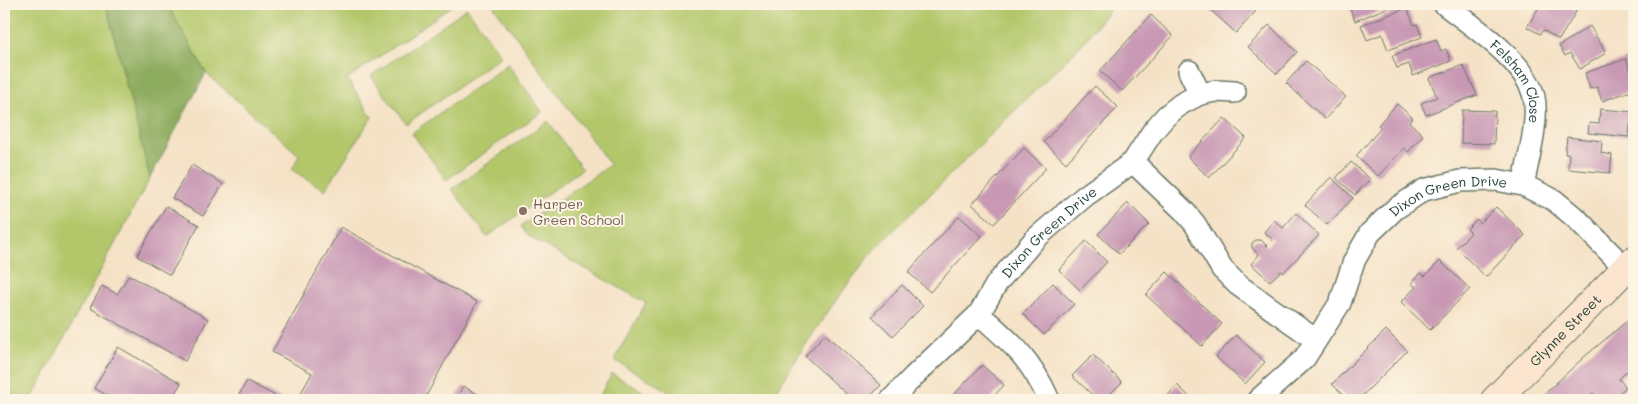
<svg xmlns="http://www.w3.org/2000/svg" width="1638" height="404" font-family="Mali,sans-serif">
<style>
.green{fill:#b3c76a;stroke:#69824f}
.forest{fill:#8eac5e;stroke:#567449}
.building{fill:#c898b4}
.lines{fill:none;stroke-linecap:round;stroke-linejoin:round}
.minor-casing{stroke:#6a7767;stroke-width:24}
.secondary-casing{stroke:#6a7767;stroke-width:30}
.minor{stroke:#fff;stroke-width:21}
.secondary{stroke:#fbe5cf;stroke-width:28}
.education-dot{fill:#8d6e63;stroke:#fcf5e5;stroke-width:2}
.labels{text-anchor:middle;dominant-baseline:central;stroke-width:4;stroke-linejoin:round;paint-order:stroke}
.street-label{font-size:14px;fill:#1f3d34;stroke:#fcf5e5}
.education-label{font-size:14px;fill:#785e54;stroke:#fcf5e5;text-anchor:start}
</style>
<rect width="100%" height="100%" fill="#fcf5e5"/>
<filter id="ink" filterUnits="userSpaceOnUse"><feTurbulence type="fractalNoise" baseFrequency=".02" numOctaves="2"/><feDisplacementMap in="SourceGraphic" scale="10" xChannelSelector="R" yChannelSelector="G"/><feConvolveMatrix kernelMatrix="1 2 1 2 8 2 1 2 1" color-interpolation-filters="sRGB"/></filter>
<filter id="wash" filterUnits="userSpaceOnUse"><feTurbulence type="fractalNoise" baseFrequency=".0096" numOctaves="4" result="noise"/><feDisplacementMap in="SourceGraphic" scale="20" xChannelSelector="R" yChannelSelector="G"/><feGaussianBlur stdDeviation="1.12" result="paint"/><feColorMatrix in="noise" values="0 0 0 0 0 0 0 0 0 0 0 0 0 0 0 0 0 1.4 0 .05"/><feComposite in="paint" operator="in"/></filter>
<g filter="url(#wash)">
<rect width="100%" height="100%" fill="#f5e2c6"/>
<g class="green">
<polygon points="4,4 106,4 150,178 31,400 4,400"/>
<polygon points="167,4 455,4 347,79 372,117 325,190 292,170 299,155 206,73"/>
<path d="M492,4h622l-34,42 -201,199c-41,48 -75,101 -108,155h-86l-71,-40 32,-57 -118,-67 -7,-10 89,-61z"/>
<polygon points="467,8 501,56 406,124 371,76"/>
<polygon points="508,64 542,112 446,180 412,133"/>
<polygon points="548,121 582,169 487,237 452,189"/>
<polygon points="612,374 658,400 597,400"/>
</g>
<polygon class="forest" points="106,4 167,4 206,73 150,178"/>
<g id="blocks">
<g class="building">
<polygon points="1204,4 1248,4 1256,11 1236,33"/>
<polygon points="1348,4 1387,4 1389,7 1355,21"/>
<polygon points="1541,4 1567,4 1577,10 1559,40 1543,30 1540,34 1527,27"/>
<polygon points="1407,8 1414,25 1417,24 1422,37 1388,50 1382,34 1367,40 1361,25"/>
<polygon points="1151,15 1173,36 1122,91 1100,71"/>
<polygon points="1269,25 1297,52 1277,74 1248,47"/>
<polygon points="1590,26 1606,53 1580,69 1570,53 1565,56 1559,46"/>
<polygon points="1436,39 1441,51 1446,49 1451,61 1413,76 1409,64 1397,68 1392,56"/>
<polygon points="1626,59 1634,79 1634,90 1602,101 1597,87 1590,89 1585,73"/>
<polygon points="1306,61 1346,97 1325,119 1286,83"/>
<polygon points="1463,65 1477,95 1426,115 1421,103 1437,97 1429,78"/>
<polygon points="1095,86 1118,107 1066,163 1044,142"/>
<polygon points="1397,104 1413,118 1409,122 1423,135 1408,152 1404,148 1378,176 1356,156 1381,128 1378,125"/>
<polygon points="1600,109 1634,112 1634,126 1630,125 1629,137 1588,133 1589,123 1599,124"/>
<polygon points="1462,110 1495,111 1494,144 1461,143"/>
<polygon points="1224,118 1246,138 1209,178 1188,157"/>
<polygon points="1567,137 1602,141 1601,153 1612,155 1610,173 1568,169 1569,154 1565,154"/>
<polygon points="1024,148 1046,168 994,224 972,204"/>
<polygon points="1351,162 1370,179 1355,195 1336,178"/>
<polygon points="192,165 223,184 203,216 172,198"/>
<polygon points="1331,177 1353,198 1327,225 1305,205"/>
<polygon points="1128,203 1149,224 1119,254 1098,234"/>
<polygon points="166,206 199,225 170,275 137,256"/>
<polygon points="1496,207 1525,235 1486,277 1456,248 1471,233 1467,229 1477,219 1480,223"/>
<polygon points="1296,213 1319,235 1283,273 1281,271 1270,281 1251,264 1259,255 1252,248 1252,243 1256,240 1261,240 1267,246 1273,240 1264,232 1274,220 1283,228"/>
<polygon points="959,216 982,236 930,292 908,272"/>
<polygon points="341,227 477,302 424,400 297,400 312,373 272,352"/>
<polygon points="1086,241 1107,262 1080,290 1059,270"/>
<polygon points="1440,261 1470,289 1430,330 1401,302 1416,287 1411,283 1421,273 1425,276"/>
<polygon points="1167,272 1222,324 1202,346 1146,295"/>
<polygon points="129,275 208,319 185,361 90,308 102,286 117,294"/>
<polygon points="1053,283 1074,304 1044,335 1023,314"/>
<polygon points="902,285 923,306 893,336 872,316"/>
<polygon points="1634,315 1634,354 1632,356 1634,359 1634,364 1619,379 1626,387 1618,394 1620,396 1616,400 1601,400 1593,393 1585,400 1538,400 1583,358"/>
<polygon points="1386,330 1407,351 1358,400 1349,400 1332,384"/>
<polygon points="825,334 881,385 867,400 853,400 805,356"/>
<polygon points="1236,335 1265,362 1245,384 1216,357"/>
<polygon points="118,347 181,383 171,400 115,400 94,388"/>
<polygon points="1093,355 1122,382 1104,400 1098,400 1072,376"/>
<polygon points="982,365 1004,385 990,400 949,400"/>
<polygon points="247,381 283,400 236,400"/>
<polygon points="1177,385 1193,400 1164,400"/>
<polygon points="463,386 488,400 455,400"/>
</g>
</g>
</g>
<g filter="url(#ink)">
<use href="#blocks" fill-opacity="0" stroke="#6a7767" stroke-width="1"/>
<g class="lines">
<defs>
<g id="minor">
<path id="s1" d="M1444,4c28,22 82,57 90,93 5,23 -6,64 -11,88"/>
<polyline points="1189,71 1200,94"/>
<polyline points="1133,162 1184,211 1195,224 1222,269 1238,285 1316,340"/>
<path d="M979,314c33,29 52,45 70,86"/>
<path id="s2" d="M891,400l22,-23 66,-63 18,-31 38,-44 50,-43 48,-34 20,-31 13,-15 15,-12 19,-10 16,-3 19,1"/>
<path id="s3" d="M1258,400l46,-41 36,-56 14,-42 16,-28 25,-24 29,-19 36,-9 36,-1 27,5 31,15 24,20 48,49"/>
</g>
<g id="secondary">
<path id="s4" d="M1495,400l139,-140"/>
</g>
</defs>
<use href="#minor" class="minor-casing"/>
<use href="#secondary" class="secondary-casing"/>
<use href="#minor" class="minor"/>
<use href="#secondary" class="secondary"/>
</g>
</g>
<circle class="education-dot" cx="523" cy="211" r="5"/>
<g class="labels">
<g class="street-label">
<text stroke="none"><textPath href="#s1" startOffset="110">Felsham Close</textPath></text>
<text stroke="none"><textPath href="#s3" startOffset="296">Dixon Green Drive</textPath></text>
<text stroke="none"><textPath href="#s2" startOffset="232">Dixon Green Drive</textPath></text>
<text stroke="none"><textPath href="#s4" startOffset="99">Glynne Street</textPath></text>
</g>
<g class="education-label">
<text x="533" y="203">Harper<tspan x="533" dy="16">Green School</tspan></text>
</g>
</g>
<rect width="1638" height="404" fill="none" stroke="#fcf5e5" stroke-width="20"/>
</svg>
